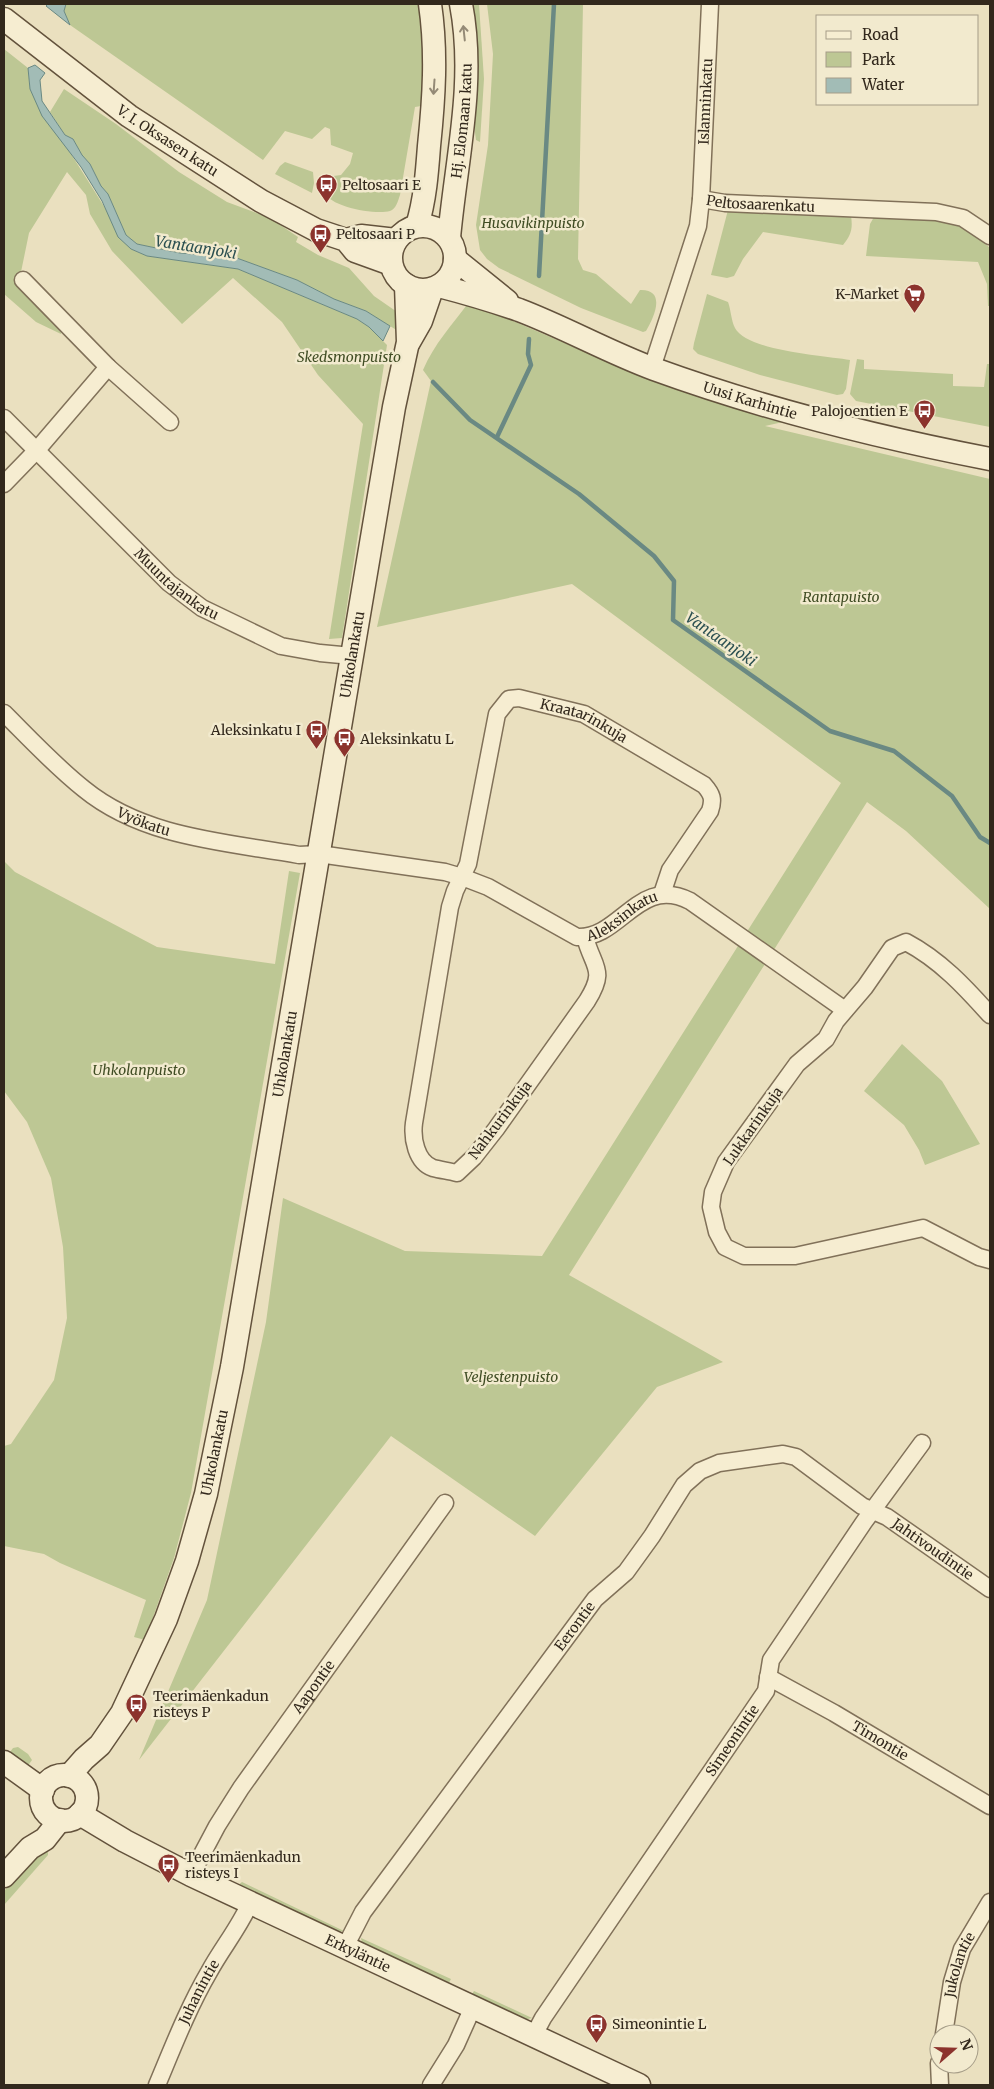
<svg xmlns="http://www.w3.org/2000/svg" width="994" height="2089" font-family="Merriweather,serif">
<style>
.green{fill:#bdc794}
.water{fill:#a2bcb6;stroke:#6a8983}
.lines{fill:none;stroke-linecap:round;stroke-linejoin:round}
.stream{stroke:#6a8983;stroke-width:4.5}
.street-casing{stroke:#817159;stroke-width:19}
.secondary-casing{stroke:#63523c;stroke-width:25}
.street{stroke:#f6edd1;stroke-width:16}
.secondary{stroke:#f6edd1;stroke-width:22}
.oneway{stroke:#948a76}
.labels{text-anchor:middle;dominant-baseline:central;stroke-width:5;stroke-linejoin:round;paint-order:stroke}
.street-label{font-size:14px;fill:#32281c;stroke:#f2eace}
.poi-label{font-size:14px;fill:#32281c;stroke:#f2eace;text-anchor:start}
.park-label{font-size:14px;font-style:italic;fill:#404d24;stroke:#f2eace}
.water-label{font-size:15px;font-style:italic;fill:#2c5051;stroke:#f2eace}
</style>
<rect width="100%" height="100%" fill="#eae0bf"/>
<g class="green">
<path d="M66,4h356l5,58 -6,44 -6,1 -15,88c-2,6 -4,14 -10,16 -15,4 -60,-4 -66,-19 -2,-5 0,-9 2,-15l15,-2 9,-11 3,-11 -22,-8 -1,-16 -5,-2 -13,12 -27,-8 -22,29 -193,-135 -6,-14z"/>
<polygon points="467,4 479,4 484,79 480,142 476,140 472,110"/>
<path d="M487,4h96l-5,255 5,11 13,4 35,30 9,-14c27,-1 14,28 6,41l-3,1 -62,-24 -82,-40 -12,-9 -7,-9 -4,-25 12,-80 5,-91z"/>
<polygon points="4,49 28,68 30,89 131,249 147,256 238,269 357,319 369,327 387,345 342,638 329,639 363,424 318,375 282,322 233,278 182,324 112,251 90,214 86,195 67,172 29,233 21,272 59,310 61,334 36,322 4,294"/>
<polygon points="64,89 116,124 179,172 227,202 270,218 298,237 296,242 318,255 349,268 374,296 400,314 398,331 366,311 334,299 297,280 234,257 180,253 137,244 126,235 108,194 101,186 90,164 82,155 73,139 65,135 50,112"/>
<polygon points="285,162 313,172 314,183 312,193 275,174 280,166"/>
<path d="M728,210l123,6c2,13 0,19 -8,29l-80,-13 -20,27 -9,17 -7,2 -16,-3z"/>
<polygon points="874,217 941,220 966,227 990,248 990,306 988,306 987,284 978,262 866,256 870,224"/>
<path d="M707,294l21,8c3,8 3,18 7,26 12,23 90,28 115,32l-4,29 -3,5 -6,1 -77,-20 -62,-21 -5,-5 1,-6z"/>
<path d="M469,302l165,71 149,49 -18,4 225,53v430l-84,-78 -39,-29 -298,473 154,87 -66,25 -122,149 -144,-100 -252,324 68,-160 59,-278 17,-124 122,53 137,5 299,-473 -269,-199 -195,43 54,-246 -8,-11c11,-26 29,-45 46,-68z"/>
<polygon points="857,359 864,360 864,369 953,374 953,386 984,387 987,364 990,364 990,427 856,401 850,394"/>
<polygon points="4,861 15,872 157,947 275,964 289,871 300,873 191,1493 174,1558 145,1640 134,1637 146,1600 60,1563 44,1554 4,1546 4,1446 11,1444 54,1380 67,1318 63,1247 51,1178 27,1122 4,1091"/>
<polygon points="902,1044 942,1081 980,1144 925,1165 919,1150 904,1125 864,1091"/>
<polygon points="18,1747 28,1754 32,1760 27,1767 10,1752 13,1748"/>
<polygon points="45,1846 48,1849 48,1855 4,1905 4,1891"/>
<polygon points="242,1882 344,1931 337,1932 237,1886"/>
<polygon points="361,1938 451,1979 447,1986 362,1943"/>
<polygon points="474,1991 532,2018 524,2020 471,1996"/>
</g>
<g class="water">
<polygon points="48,4 66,4 64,11 70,25 46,6"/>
<polygon points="35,65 45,73 40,80 42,101 65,135 73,139 82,155 90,164 101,186 108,194 126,235 137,244 180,253 234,257 297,280 334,299 366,311 390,326 383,341 369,327 357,319 238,269 147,256 131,249 118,237 102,201 81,167 42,116 30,89 28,68"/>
</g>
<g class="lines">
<g class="stream">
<polyline points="539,276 554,4"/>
<polyline points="433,382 470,420 579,494 654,556 674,581 673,620 830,731 894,751 952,796 980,837 990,843"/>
<polyline points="497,437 531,365 528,354 529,339"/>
</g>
<defs>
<g id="street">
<path id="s1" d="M701,199l24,4 211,9 27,6 27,18"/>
<polyline points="23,280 108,367"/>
<path id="s2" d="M652,368l46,-142 3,-27 9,-195"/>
<path id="s3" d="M4,418l165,165 33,25 79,38 39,7 32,3"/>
<polyline points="4,484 36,451 108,367 170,422"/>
<path id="s4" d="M4,713c26,26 51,53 80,76 60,49 142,53 215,66l20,-1 126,18 17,5 26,10 89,50c44,2 61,-62 113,-36l155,109"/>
<path id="s5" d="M585,937c8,31 22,32 2,64l-91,128 -22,28 -17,16c-8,-2 -16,-3 -24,-5 -17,-6 -21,-30 -19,-45l36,-216 5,-16 13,-27 29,-150 12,-15 10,-1 65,16 120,71c8,9 10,14 6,26l-40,59 -8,24"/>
<path d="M990,1015c-25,-28 -50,-55 -84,-73l-14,6 -27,39 -29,34 -10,18 -29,25 -71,98 -13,30 -2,15 6,25 8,15 19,9h51l128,-28 56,29 11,3"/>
<path id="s6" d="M768,1677l66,36 156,93"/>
<path id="s7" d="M191,1875l26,-49 24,-38 204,-285"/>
<path id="s8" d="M345,1947l18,-35 232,-313 31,-27 26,-36 32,-51 16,-14 19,-8 64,-9 13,3 66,49 25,11 103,72"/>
<path id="s9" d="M944,2034l8,-52 10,-33 28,-47"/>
<path id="s10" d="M534,2035l9,-17 223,-327 5,-31 93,-138 58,-79"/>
<polyline points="939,2063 940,2085"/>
<path id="s11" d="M157,2085c16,-38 31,-77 52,-113 13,-24 30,-44 41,-69"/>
<polyline points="431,2085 456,2045 473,2007"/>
</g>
<g id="secondary">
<path id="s12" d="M4,19l125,97 132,85 55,29 30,10 9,11 36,13"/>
<path d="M417,226c8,-26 10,-53 12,-80 5,-48 8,-94 1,-142"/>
<circle cx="423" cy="258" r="32"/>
<path id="s13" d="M449,238c7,-78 27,-156 12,-234"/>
<polyline points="346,240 361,236 396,240"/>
<polyline points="455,259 507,301"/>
<path id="s14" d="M439,286c27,7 54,15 80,24 45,17 89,42 135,59 110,40 222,68 336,90"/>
<polyline points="409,342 421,321 432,289"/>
<polyline points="4,1762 43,1790"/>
<circle cx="64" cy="1798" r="23"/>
<path id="s15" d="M69,1776l15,-17 16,-14 22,-32 44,-94 21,-58 19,-67 26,-127 162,-960 14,-65 -2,-57"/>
<path id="s16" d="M80,1814l45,27 66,34 448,210"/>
<polyline points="4,1876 30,1848 45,1839 60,1820"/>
</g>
</defs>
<use href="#street" class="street-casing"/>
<use href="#secondary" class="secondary-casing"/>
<use href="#street" class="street"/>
<use href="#secondary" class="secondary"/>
</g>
<defs><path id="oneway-shaft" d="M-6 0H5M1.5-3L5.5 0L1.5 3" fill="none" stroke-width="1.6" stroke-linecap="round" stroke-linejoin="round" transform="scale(1.25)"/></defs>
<g class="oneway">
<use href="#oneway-shaft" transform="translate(464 33) rotate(-96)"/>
<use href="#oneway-shaft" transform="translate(434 87) rotate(94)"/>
</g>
<defs>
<symbol id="bus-pin" viewBox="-11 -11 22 30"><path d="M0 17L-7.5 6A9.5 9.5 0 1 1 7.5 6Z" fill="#8c332d" stroke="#f2eace"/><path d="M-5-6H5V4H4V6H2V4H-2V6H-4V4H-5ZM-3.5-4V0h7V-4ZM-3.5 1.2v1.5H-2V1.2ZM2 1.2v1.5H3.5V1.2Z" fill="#fff"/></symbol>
<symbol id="supermarket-pin" viewBox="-11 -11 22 30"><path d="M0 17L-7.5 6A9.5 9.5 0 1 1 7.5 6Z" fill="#8c332d" stroke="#f2eace"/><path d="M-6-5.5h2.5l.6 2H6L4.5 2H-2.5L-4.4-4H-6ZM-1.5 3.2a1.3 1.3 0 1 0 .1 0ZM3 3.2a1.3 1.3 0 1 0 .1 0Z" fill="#fff"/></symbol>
</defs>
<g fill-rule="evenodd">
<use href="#bus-pin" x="314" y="172" width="25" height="34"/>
<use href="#bus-pin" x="308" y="222" width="25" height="34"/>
<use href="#supermarket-pin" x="902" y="282" width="25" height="34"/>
<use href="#bus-pin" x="912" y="398" width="25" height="34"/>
<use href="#bus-pin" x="304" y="718" width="25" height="34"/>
<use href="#bus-pin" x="332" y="726" width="25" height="34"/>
<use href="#bus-pin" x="124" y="1692" width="25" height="34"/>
<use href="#bus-pin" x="156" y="1852" width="25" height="34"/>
<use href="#bus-pin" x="584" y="2012" width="25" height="34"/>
</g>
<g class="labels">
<g class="street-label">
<text stroke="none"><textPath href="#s2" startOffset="274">Islanninkatu</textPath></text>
<text stroke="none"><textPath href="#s13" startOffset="118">Hj. Elomaan katu</textPath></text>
<text stroke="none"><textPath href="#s12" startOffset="204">V. I. Oksasen katu</textPath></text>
<text stroke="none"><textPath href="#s1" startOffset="60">Peltosaarenkatu</textPath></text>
<text stroke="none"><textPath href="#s14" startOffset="332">Uusi Karhintie</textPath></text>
<text stroke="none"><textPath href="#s3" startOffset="240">Muuntajankatu</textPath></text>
<text stroke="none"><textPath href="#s15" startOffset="1170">Uhkolankatu</textPath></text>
<text stroke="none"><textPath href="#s5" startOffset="878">Kraatarinkuja</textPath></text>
<text stroke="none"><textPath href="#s4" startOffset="179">Vyökatu</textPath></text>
<text stroke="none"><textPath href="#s4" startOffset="684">Aleksinkatu</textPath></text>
<text stroke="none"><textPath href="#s15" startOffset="765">Uhkolankatu</textPath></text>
<text transform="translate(500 1120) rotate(-53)">Nahkurinkuja</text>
<text transform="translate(753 1126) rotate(-55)">Lukkarinkuja</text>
<text stroke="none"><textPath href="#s15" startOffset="360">Uhkolankatu</textPath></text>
<text stroke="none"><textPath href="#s8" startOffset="860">Jahtivoudintie</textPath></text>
<text stroke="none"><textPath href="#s8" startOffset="395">Eerontie</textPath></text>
<text stroke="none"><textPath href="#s7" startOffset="225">Aapontie</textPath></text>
<text stroke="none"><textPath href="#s10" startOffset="355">Simeonintie</textPath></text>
<text stroke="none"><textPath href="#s6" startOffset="129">Timontie</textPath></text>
<text stroke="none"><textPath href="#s16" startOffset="311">Erkyläntie</textPath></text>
<text stroke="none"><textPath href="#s9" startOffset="71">Jukolantie</textPath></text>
<text stroke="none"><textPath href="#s11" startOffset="102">Juhanintie</textPath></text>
</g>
<g class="poi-label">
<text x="342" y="185">Peltosaari E</text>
<text x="336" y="234">Peltosaari P</text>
<text x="899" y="294" text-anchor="end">K-Market</text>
<text x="908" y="411" text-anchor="end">Palojoentien E</text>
<text x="301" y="730" text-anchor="end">Aleksinkatu I</text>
<text x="360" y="739">Aleksinkatu L</text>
<text x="153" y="1696">Teerimäenkadun<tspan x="153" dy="16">risteys P</tspan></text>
<text x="185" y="1857">Teerimäenkadun<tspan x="185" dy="16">risteys I</tspan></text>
<text x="612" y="2024">Simeonintie L</text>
</g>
<g class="park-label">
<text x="533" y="223">Husavikinpuisto</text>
<text x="349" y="357">Skedsmonpuisto</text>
<text x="841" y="597">Rantapuisto</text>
<text x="139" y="1070">Uhkolanpuisto</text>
<text x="511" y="1377">Veljestenpuisto</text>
</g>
<g class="water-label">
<text transform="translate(196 247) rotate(9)">Vantaanjoki</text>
<text transform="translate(721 639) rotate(35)">Vantaanjoki</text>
</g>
</g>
<rect width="994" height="2089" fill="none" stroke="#32281c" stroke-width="10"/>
<rect x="816" y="15" width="162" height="90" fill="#f2eace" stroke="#a59c87"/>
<rect x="826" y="31" width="25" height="8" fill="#f6edd1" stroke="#a59c87"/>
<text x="862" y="40" font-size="15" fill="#32281c">Road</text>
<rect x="826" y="52" width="25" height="15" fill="#bdc794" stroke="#a59c87"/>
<text x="862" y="65" font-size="15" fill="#32281c">Park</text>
<rect x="826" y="78" width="25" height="15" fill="#a2bcb6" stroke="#a59c87"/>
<text x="862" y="90" font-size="15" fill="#32281c">Water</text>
<g transform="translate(954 2049) rotate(70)"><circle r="24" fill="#f2eace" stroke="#a59c87"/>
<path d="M0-4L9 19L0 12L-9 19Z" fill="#8c332d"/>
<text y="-8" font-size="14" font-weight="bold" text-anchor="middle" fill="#32281c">N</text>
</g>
</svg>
